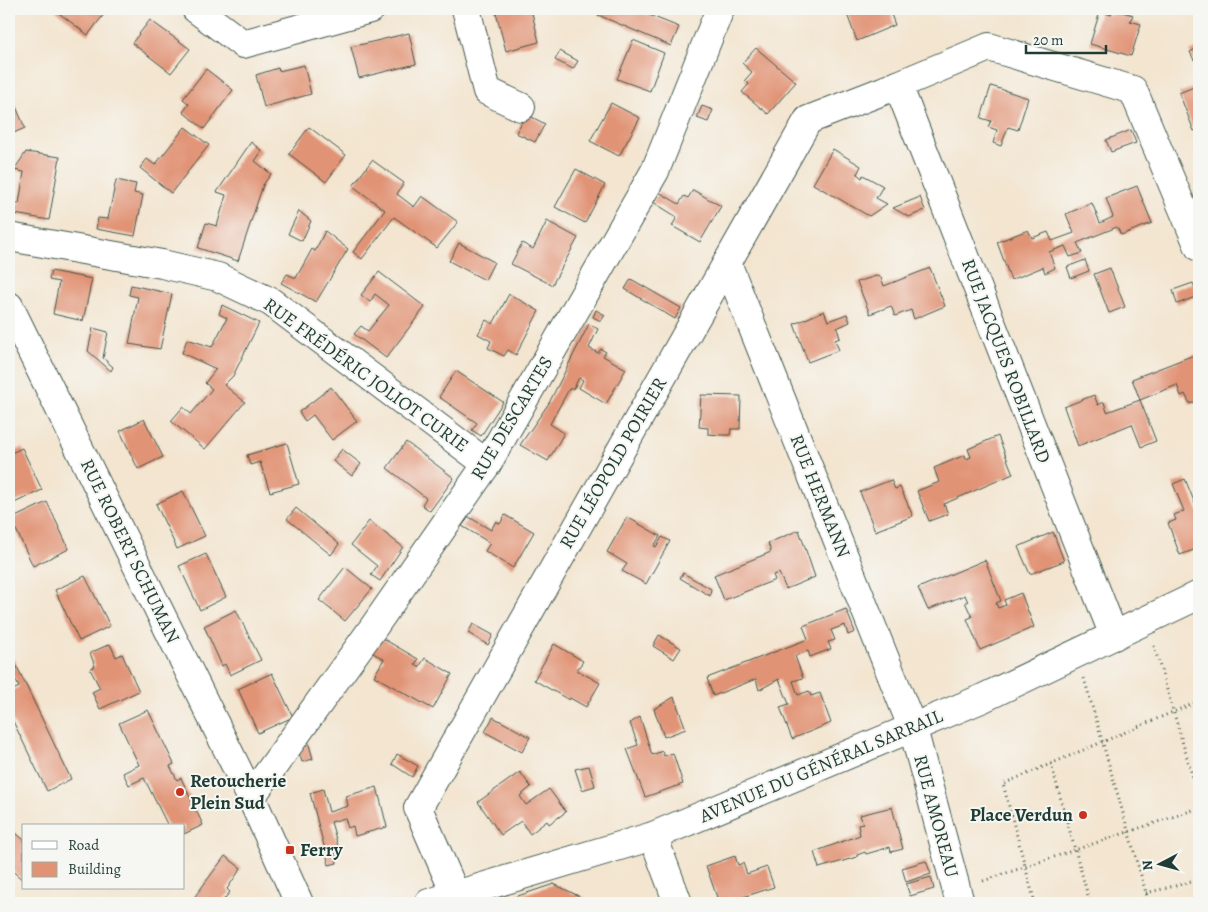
<svg xmlns="http://www.w3.org/2000/svg" width="1208" height="912" font-family="Alegreya,serif">
<style>
.building{fill:#e19375}
.lines{fill:none;stroke-linecap:round;stroke-linejoin:round}
.minor-casing{stroke:#3f564b;stroke-width:30}
.tertiary-casing{stroke:#3f564b;stroke-width:30}
.path{stroke:#3f564b;stroke-width:3;stroke-dasharray:1 4;stroke-linecap:butt}
.minor{stroke:#fff;stroke-width:28}
.tertiary{stroke:#fff;stroke-width:28}
.poi-dot{fill:#c8321e;stroke:#f6f6f2;stroke-width:2}
.labels{text-anchor:middle;dominant-baseline:central;stroke-width:4;stroke-linejoin:round;paint-order:stroke}
.street-label{font-size:19px;fill:#1f3d34;stroke:#f6f6f2}
.poi-label{font-size:19px;font-weight:bold;fill:#1f3d34;stroke:#f6f6f2;text-anchor:start}
</style>
<rect width="100%" height="100%" fill="#f6f6f2"/>
<filter id="ink" filterUnits="userSpaceOnUse"><feTurbulence type="fractalNoise" baseFrequency=".02" numOctaves="2"/><feDisplacementMap in="SourceGraphic" scale="10" xChannelSelector="R" yChannelSelector="G"/><feConvolveMatrix kernelMatrix="1 2 1 2 8 2 1 2 1" color-interpolation-filters="sRGB"/></filter>
<filter id="wash" filterUnits="userSpaceOnUse"><feTurbulence type="fractalNoise" baseFrequency=".0096" numOctaves="4" result="noise"/><feDisplacementMap in="SourceGraphic" scale="20" xChannelSelector="R" yChannelSelector="G"/><feGaussianBlur stdDeviation="1.12" result="paint"/><feColorMatrix in="noise" values="0 0 0 0 0 0 0 0 0 0 0 0 0 0 0 0 0 1.4 0 .05"/><feComposite in="paint" operator="in"/></filter>
<g filter="url(#wash)">
<rect width="100%" height="100%" fill="#f3e5d0"/>
<g id="blocks">
<g class="building">
<polygon points="58,9 108,9 88,35 56,11"/>
<polygon points="495,9 531,9 539,42 506,51"/>
<polygon points="601,9 634,9 679,27 671,46 598,15"/>
<polygon points="845,9 889,9 895,25 857,41"/>
<polygon points="965,9 1007,9 1007,11 965,13"/>
<polygon points="1113,9 1133,15 1130,21 1141,24 1131,56 1090,44 1100,11 1111,15"/>
<polygon points="150,20 190,49 171,73 132,43"/>
<polygon points="409,33 416,64 359,78 351,47"/>
<polygon points="633,40 664,53 650,91 617,79"/>
<polygon points="1199,47 1199,57 1194,60 1190,52"/>
<polygon points="756,48 796,82 768,114 742,92 749,84 745,80 752,72 742,63"/>
<polygon points="560,51 578,61 573,69 555,60"/>
<polygon points="304,65 311,94 264,107 256,75 278,68 279,71"/>
<polygon points="206,69 233,90 204,129 183,112 189,104 183,99"/>
<polygon points="1199,85 1199,129 1194,131 1179,93"/>
<polygon points="991,86 1028,98 1018,130 1008,127 1001,146 993,143 997,130 988,127 991,121 981,118"/>
<polygon points="9,90 25,128 9,135"/>
<polygon points="611,103 640,118 619,156 590,141"/>
<polygon points="702,106 713,110 708,122 697,118"/>
<polygon points="526,114 545,124 535,142 516,133"/>
<polygon points="185,127 209,145 171,193 140,168 147,159 155,165"/>
<polygon points="309,127 346,155 326,182 289,154"/>
<polygon points="1131,130 1136,143 1111,152 1106,140"/>
<polygon points="251,142 262,151 255,161 271,174 263,185 238,261 198,248 206,223 217,226 226,195 217,192"/>
<polygon points="833,149 861,166 857,174 862,178 863,175 883,186 876,198 887,204 869,216 813,184"/>
<polygon points="26,152 60,157 49,220 9,213 9,203 19,204 24,172 14,170"/>
<polygon points="372,160 404,183 397,194 414,207 422,196 458,222 437,248 394,217 362,259 353,252 385,210 353,186"/>
<polygon points="576,169 605,185 585,223 555,207"/>
<polygon points="116,180 136,184 134,193 143,195 135,236 96,229 98,218 108,219"/>
<polygon points="1137,186 1152,223 1121,235 1117,227 1077,243 1082,253 1070,257 1065,246 1049,252 1055,268 1045,273 1043,267 1011,280 997,242 1028,230 1032,238 1048,232 1052,241 1074,233 1066,214 1092,203 1100,223 1113,217 1106,198"/>
<polygon points="693,190 721,206 700,242 672,226 677,217 653,202 659,192 679,204 684,196 688,198"/>
<polygon points="920,197 925,210 909,217 893,208"/>
<polygon points="299,211 311,221 302,241 288,234"/>
<polygon points="547,221 578,238 552,285 511,264 522,243 533,249"/>
<polygon points="325,231 348,249 316,302 281,283 287,274 296,278 312,249 315,251"/>
<polygon points="459,243 494,262 485,280 449,261"/>
<polygon points="1085,260 1089,271 1071,278 1067,267"/>
<polygon points="930,268 945,306 914,319 911,310 895,316 891,306 870,314 857,282 876,276 881,277 884,286"/>
<polygon points="1110,268 1125,307 1109,313 1094,274"/>
<polygon points="51,271 92,279 83,321 53,314 59,282 49,280"/>
<polygon points="379,272 425,307 386,358 354,334 361,326 368,331 389,305 375,294 370,302 361,295"/>
<polygon points="631,279 681,308 675,319 625,289"/>
<polygon points="1193,283 1198,296 1177,304 1173,290"/>
<polygon points="131,285 172,294 160,349 129,344 138,297 129,295"/>
<polygon points="509,294 539,311 516,355 508,350 504,356 488,348 491,341 478,334 486,320 493,324"/>
<polygon points="222,305 259,323 233,376 224,385 245,402 205,449 171,421 183,407 191,414 212,389 205,383 216,369 182,353 187,339 212,347 227,318 219,314"/>
<polygon points="596,310 605,315 601,321 593,317"/>
<polygon points="824,311 828,321 847,314 850,322 837,328 840,338 835,340 839,350 808,362 794,324"/>
<polygon points="589,324 598,329 589,348 598,353 601,349 606,352 603,356 626,369 606,404 579,388 583,380 579,378 573,389 569,389 550,424 564,433 548,461 520,445 549,403"/>
<polygon points="93,328 108,332 103,358 113,367 111,371 88,351"/>
<polygon points="1199,353 1199,400 1190,404 1185,394 1181,396 1177,385 1140,400 1156,441 1141,447 1132,424 1078,446 1064,407 1094,395 1098,405 1104,402 1107,412 1140,400 1132,379"/>
<polygon points="456,371 503,402 481,436 472,430 477,423 439,397"/>
<polygon points="331,387 357,421 332,440 313,415 305,421 299,412"/>
<polygon points="701,395 741,396 740,429 731,429 730,435 720,435 708,434 708,428 699,427"/>
<polygon points="144,419 163,457 138,469 120,431"/>
<polygon points="998,436 1013,474 944,504 948,514 929,521 917,491 939,482 934,468 965,455 966,459 971,457 968,449"/>
<polygon points="406,442 454,478 430,511 422,505 426,498 387,468"/>
<polygon points="287,443 299,484 270,492 260,462 250,465 247,455"/>
<polygon points="22,448 42,490 10,505 9,502 9,454"/>
<polygon points="342,449 361,464 352,476 333,461"/>
<polygon points="1185,479 1198,511 1199,511 1199,548 1180,555 1168,523 1176,520 1174,515 1184,511 1173,484"/>
<polygon points="891,480 895,489 900,487 913,516 875,531 860,492"/>
<polygon points="183,491 205,536 177,549 156,504"/>
<polygon points="47,502 69,549 33,566 11,519"/>
<polygon points="296,508 339,544 331,555 287,519"/>
<polygon points="505,515 534,532 513,568 485,551 490,543 462,526 469,517 491,530 496,521 500,524"/>
<polygon points="627,517 660,536 654,546 656,547 662,537 670,541 646,584 622,571 627,564 607,552"/>
<polygon points="369,521 403,547 380,581 371,575 377,566 351,545"/>
<polygon points="799,530 815,577 786,589 779,573 773,575 775,580 724,600 714,575 771,552 768,543"/>
<polygon points="1053,532 1064,561 1030,574 1018,547"/>
<polygon points="206,554 226,597 200,610 179,566"/>
<polygon points="985,560 1001,601 996,603 998,608 1006,605 1004,600 1021,593 1034,627 980,650 967,619 972,617 965,602 968,602 965,595 928,610 918,588"/>
<polygon points="345,567 372,589 345,621 319,600"/>
<polygon points="683,573 711,589 710,596 680,578"/>
<polygon points="85,576 110,626 79,641 55,590"/>
<polygon points="846,609 855,632 848,635 845,625 831,630 835,640 828,642 831,649 810,657 808,651 795,656 803,678 793,681 798,695 809,691 811,696 820,693 831,723 792,739 780,707 789,704 779,679 759,690 756,679 713,696 707,678 808,639 803,626"/>
<polygon points="236,610 261,660 230,675 225,664 222,666 204,626"/>
<polygon points="473,624 493,635 488,645 468,633"/>
<polygon points="659,635 681,648 674,659 653,646"/>
<polygon points="382,638 418,659 415,665 419,667 425,658 452,674 433,709 374,676 384,659 371,652"/>
<polygon points="110,644 116,657 122,654 139,691 100,709 92,692 100,688 90,669 95,666 90,653"/>
<polygon points="554,644 583,661 577,670 600,683 586,707 570,698 569,700 534,680"/>
<polygon points="9,650 71,779 47,791 9,713 9,692 19,687 9,667"/>
<polygon points="272,673 293,717 258,733 238,689"/>
<polygon points="674,697 686,729 664,737 654,709"/>
<polygon points="148,710 174,764 170,766 177,780 181,778 203,825 184,834 184,826 168,826 144,778 129,785 123,773 139,765 119,723"/>
<polygon points="493,717 530,737 522,752 485,732"/>
<polygon points="640,717 652,755 662,751 664,756 673,753 683,784 645,797 627,749 638,745 630,723"/>
<polygon points="308,741 313,759 302,762 299,753"/>
<polygon points="397,754 418,766 412,777 392,764"/>
<polygon points="589,766 595,786 582,790 575,769"/>
<polygon points="520,772 531,787 520,796 526,805 549,789 566,812 549,824 547,821 530,834 521,821 501,835 478,802"/>
<polygon points="377,787 387,827 355,836 353,826 348,828 345,818 331,822 338,846 334,847 337,863 329,865 310,793 323,789 329,812 348,806 346,796"/>
<polygon points="892,807 903,849 891,852 890,847 866,854 865,852 857,855 857,857 819,868 814,852 860,835 858,825 863,824 860,815"/>
<polygon points="11,829 24,840 24,881 9,868 9,832"/>
<polygon points="225,856 241,868 227,889 230,892 221,903 216,901 214,903 190,903"/>
<polygon points="735,856 738,865 743,863 747,874 767,867 774,887 725,903 719,903 706,866"/>
<polygon points="926,861 931,874 906,882 902,868"/>
<polygon points="931,877 934,889 910,896 906,884"/>
<polygon points="554,884 593,903 497,903"/>
</g>
</g>
</g>
<g filter="url(#ink)">
<use href="#blocks" fill-opacity="0" stroke="#3f564b" stroke-width="1"/>
<g class="lines">
<defs>
<g id="minor">
<polyline points="196,9 243,44 370,9"/>
<polyline points="466,9 487,91 521,107"/>
<polyline points="898,85 1114,636"/>
<polyline points="9,237 162,264 218,277 271,302 487,464"/>
<polyline points="727,263 913,729 960,903"/>
<polyline points="251,797 373,628 487,464 655,171 720,9"/>
<polyline points="653,836 678,903"/>
<polyline points="456,896 418,808 808,120 898,85 989,47 1133,90 1199,247"/>
</g>
<g id="tertiary">
<polyline points="9,306 251,797 299,903"/>
<polyline points="429,903 653,836 981,699 1199,595"/>
</g>
</defs>
<use href="#minor" class="minor-casing"/>
<use href="#tertiary" class="tertiary-casing"/>
<g class="path">
<polyline points="1154,646 1199,798"/>
<polyline points="1084,678 1149,903"/>
<polyline points="1051,764 1090,903"/>
<polyline points="983,881 1199,808"/>
<polyline points="1146,893 1199,880"/>
<polyline points="1035,903 1003,784 1199,701"/>
</g>
<use href="#minor" class="minor"/>
<use href="#tertiary" class="tertiary"/>
</g>
</g>
<g class="poi-dot">
<circle cx="180" cy="792" r="5"/>
<circle cx="1083" cy="815" r="5"/>
<rect x="285" y="845" width="10" height="10" rx="2.5"/>
</g>
<g class="labels">
<g class="street-label">
<text transform="translate(1006 361) rotate(69)">RUE JACQUES ROBILLARD</text>
<text transform="translate(366 375) rotate(36)">RUE FRÉDÉRIC JOLIOT CURIE</text>
<text transform="translate(512 418) rotate(-59)">RUE DESCARTES</text>
<text transform="translate(613 463) rotate(-60)">RUE LÉOPOLD POIRIER</text>
<text transform="translate(820 496) rotate(68)">RUE HERMANN</text>
<text transform="translate(130 551) rotate(64)">RUE ROBERT SCHUMAN</text>
<text transform="translate(821 766) rotate(-23)">AVENUE DU GÉNÉRAL SARRAIL</text>
<text transform="translate(936 816) rotate(75)">RUE AMOREAU</text>
</g>
<g class="poi-label">
<text x="190" y="781">Retoucherie<tspan x="190" dy="22">Plein Sud</tspan></text>
<text x="1073" y="815" text-anchor="end">Place Verdun</text>
<text x="300" y="850">Ferry</text>
</g>
</g>
<rect width="1208" height="912" fill="none" stroke="#f6f6f2" stroke-width="30"/>
<rect x="22" y="824" width="162" height="65" fill="#f6f6f2" stroke="#a0aca6"/>
<rect x="32" y="841" width="25" height="8" fill="#ffffff" stroke="#a0aca6"/>
<text x="68" y="850" font-size="15" fill="#1f3d34">Road</text>
<rect x="32" y="862" width="25" height="15" fill="#e19375" stroke="#a0aca6"/>
<text x="68" y="874" font-size="15" fill="#1f3d34">Building</text>
<g transform="translate(1160 864) rotate(264)" stroke="#f6f6f2" stroke-width="4" paint-order="stroke">
<path d="M0-4L9 19L0 12L-9 19Z" fill="#1f3d34"/>
<text y="-8" font-size="14" font-weight="bold" text-anchor="middle" fill="#1f3d34">N</text>
</g>
<path d="M1026 45v8h80v-8" fill="none" stroke="#1f3d34" stroke-width="2.5"/>
<text x="1033" y="45" font-size="15" fill="#1f3d34" stroke="#f6f6f2" stroke-width="4" paint-order="stroke">20 m</text>
</svg>
